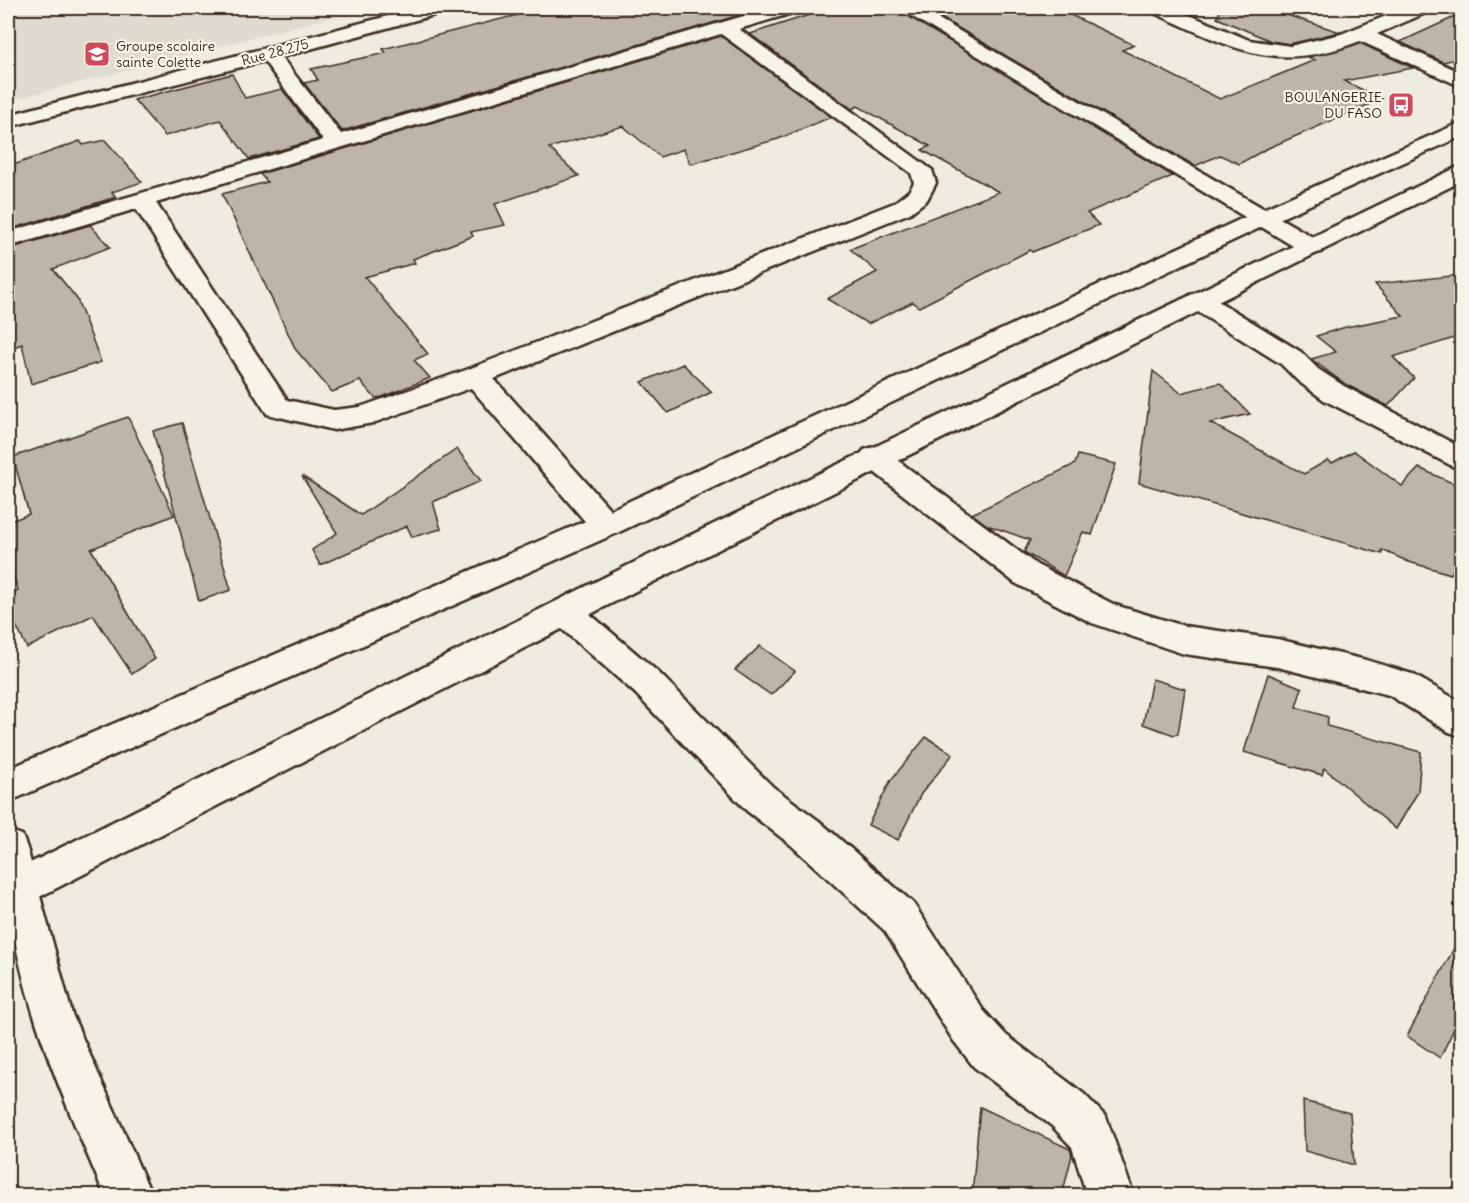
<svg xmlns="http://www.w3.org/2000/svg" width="1469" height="1203" font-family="Delius,sans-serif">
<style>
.built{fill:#e0dbd0}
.building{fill:#bdb5aa;stroke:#3b2a1e;stroke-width:1.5}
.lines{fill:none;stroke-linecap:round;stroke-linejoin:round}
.street-casing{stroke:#3b2a1e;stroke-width:5}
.secondary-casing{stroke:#3b2a1e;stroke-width:5}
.street{fill:#f7f3e8;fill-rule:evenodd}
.secondary{fill:#f7f3e8;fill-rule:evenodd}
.labels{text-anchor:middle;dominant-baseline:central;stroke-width:4.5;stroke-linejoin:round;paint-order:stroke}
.far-poi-label{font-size:14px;fill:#3b2a1e;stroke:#f7f3e8;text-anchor:start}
.far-street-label{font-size:14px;fill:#3b2a1e;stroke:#f7f3e8}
</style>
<rect width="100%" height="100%" fill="#efebe0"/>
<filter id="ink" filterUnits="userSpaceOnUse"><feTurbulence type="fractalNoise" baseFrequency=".0167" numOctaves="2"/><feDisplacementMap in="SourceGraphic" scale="12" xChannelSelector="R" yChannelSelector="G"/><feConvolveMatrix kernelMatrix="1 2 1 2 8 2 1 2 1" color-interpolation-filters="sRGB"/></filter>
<g filter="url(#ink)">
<polygon class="built" points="8,8 367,8 8,101"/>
<g class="building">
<polygon points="545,8 739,8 740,15 342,131 304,83 318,80 311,69 386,53 383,49"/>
<polygon points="831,8 896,8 1173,176 1087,213 1099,225 1032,252 1030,250 919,307 913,302 868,324 827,299 877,272 850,249 999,192 922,150 930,146 858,106 852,109 750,34"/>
<polygon points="924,8 1056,8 1134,45 1122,50 1220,99 1315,60 1308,57 1360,43 1413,68 1344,81 1382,99 1266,149 1239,164 1220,155 1195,166"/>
<polygon points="1221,8 1265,8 1340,32 1290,44 1271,41 1217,18"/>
<polygon points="1461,14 1461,58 1443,62 1400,42"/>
<polygon points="721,36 831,117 778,139 690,164 684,149 660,157 623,126 549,148 579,176 495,204 505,225 471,232 473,236 413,259 415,263 365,277 428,354 414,360 430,378 382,397 375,398 360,381 332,392 296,350 222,194 267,182 260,174"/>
<polygon points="232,74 245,98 282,89 319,139 249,159 220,120 165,136 134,100"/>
<polygon points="105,140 142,182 112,192 116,197 8,230 8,167 80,141 83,145"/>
<polygon points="90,225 110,247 53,269 77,299 101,362 31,384 22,344 8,349 8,249"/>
<polygon points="1461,275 1461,336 1393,357 1414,378 1388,406 1345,384 1311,359 1336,352 1316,336 1346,327 1403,316 1375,284"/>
<polygon points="683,364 712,392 668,413 642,382"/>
<polygon points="1153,371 1181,393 1220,383 1250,414 1210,423 1304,474 1328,460 1332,463 1354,451 1402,486 1419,468 1461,487 1461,555 1451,574 1409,562 1382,550 1382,554 1139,483"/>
<polygon points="128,417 174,515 91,549 155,659 132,674 93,615 27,648 8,609 8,595 18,590 8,558 8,522 29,514 13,457"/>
<polygon points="182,423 231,590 199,601 153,431"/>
<polygon points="457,449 481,481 433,502 441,529 412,537 407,526 320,565 312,550 337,533 302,476 361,515"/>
<polygon points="1078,455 1116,464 1092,535 1083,532 1064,576 1024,552 1030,540 987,525 972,514 1075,464"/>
<polygon points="760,646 795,671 771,695 735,670"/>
<polygon points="1268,674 1302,688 1296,707 1328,717 1327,726 1421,752 1418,792 1396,829 1324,768 1322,775 1244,752"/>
<polygon points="1152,679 1185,689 1178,734 1174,735 1143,724"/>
<polygon points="926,737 953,754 921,794 898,840 868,825 891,780"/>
<polygon points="1461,935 1461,1014 1440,1058 1407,1036"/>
<polygon points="1303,1101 1350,1113 1354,1165 1305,1151"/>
<polygon points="980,1107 1070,1149 1072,1155 1062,1196 972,1196"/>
</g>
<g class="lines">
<defs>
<g id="street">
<path d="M419,8h28l-2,4 -164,45 60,77 430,-126h27l-2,4 -57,17 193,141 4,13 -9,17 -17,13 -416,166 123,138 5,8 -5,8 -11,3 -11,-3 -124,-145 -98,35 -39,7 -67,-16 -131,-205 -128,38v-15l315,-92 -59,-79 -256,66v-12zM721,34l190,139 3,10 -5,8 -15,12 -428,167 -106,37 -26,3 -47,-10 -131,-197z"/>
<polygon points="898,8 920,8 1321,242 1324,247 1321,252 1312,254 1303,252"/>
<path d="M1150,8h23l76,32 41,6 51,-12 65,-26h24l-2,4 -51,22 85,39v14l-102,-46c-86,34 -129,6 -208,-29z"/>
<polygon points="1199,293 1208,295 1301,352 1318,369 1344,386 1462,448 1462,471 1324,400 1298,381 1281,364 1190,307 1186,301 1190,295"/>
<polygon points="874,447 884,450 1037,565 1115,605 1184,626 1277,639 1366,660 1412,674 1462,703 1462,736 1449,732 1389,695 1277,667 1184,654 1092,623 1015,583 864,464 859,457 864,450"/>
<polygon points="565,599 577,603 659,673 773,787 819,821 913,903 983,1010 1006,1035 1084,1094 1106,1117 1134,1196 1087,1196 1072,1147 1052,1126 974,1067 953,1040 885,931 791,845 747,811 635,693 553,621 548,612 553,603"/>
<path d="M8,830l14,5 5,13 45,166 80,182h-47c-50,-118 -105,-235 -97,-366z"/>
</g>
<g id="secondary">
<polygon points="1462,122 1462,136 1270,223 617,533 8,802 8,769 595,517 1254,213"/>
<polygon points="1462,165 1462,181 663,577 8,913 8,874 641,559"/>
</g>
</defs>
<use href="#street" class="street-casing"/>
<use href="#secondary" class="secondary-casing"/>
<use href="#street" class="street"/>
<use href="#secondary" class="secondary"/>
</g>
</g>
<defs>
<symbol id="school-square" viewBox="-11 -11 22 22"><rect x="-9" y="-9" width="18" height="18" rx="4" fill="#d1495b" stroke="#f7f3e8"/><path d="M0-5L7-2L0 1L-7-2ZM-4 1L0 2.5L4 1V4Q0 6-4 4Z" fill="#fff"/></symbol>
<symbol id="bus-square" viewBox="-11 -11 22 22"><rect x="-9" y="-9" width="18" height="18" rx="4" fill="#d1495b" stroke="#f7f3e8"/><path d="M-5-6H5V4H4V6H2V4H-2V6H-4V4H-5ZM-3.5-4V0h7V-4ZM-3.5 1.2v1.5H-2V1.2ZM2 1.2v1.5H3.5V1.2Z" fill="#fff"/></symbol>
</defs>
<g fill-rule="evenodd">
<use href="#school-square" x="82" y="39" width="30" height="30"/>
<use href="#bus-square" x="1386" y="90" width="30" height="30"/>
</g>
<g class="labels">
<g class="far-poi-label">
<text x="116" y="46">Groupe scolaire<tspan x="116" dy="16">sainte Colette</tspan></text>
<text x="1382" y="97" text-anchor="end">BOULANGERIE<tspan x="1382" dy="16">DU FASO</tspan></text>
</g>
<g class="far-street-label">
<text transform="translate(275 52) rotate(-15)">Rue 28.275</text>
</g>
</g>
<rect width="1469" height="1203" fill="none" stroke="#f7f3e8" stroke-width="30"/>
<rect x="15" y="15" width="1439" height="1173" fill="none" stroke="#3b2a1e" stroke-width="2" filter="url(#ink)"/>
</svg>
